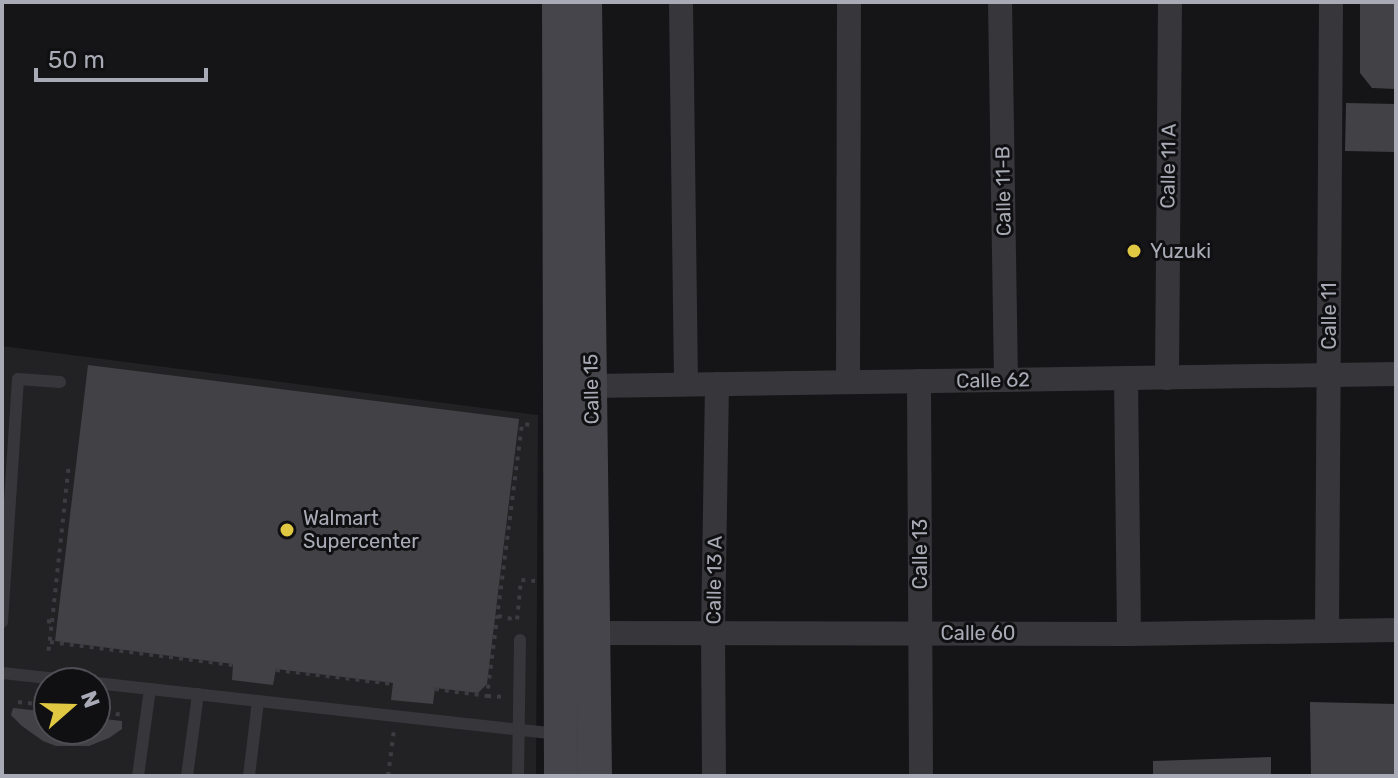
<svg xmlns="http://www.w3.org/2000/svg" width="1398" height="778" font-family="Rubik,sans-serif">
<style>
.built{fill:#222123;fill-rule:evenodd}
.building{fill:#424246}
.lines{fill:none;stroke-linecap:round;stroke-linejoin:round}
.path{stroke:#3c3d42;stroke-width:4;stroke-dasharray:4 6;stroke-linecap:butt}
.lane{stroke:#36363b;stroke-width:12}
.street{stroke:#36363b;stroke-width:24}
.secondary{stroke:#45454b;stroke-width:34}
.poi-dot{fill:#e0c843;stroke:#101012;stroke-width:3}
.labels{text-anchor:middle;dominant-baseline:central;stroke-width:6;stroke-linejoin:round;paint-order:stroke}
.street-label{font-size:20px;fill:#a8aab5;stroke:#101012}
.poi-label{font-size:20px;fill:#a8aab5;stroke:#101012;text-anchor:start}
</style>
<rect width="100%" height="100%" fill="#151517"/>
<path class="built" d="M2,346l536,69 -2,361h-534zM48,682h48v48h-48z"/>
<g class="building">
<polygon points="1360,2 1396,2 1396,89 1372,88 1360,73"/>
<polygon points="1346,103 1396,104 1396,152 1345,151"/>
<polygon points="88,365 519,419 487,684 478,693 435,688 433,704 391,700 393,683 276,669 273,685 232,680 233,664 55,641"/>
<polygon points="1310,702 1396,704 1396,776 1311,776"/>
<polygon points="13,708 48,712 48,730 96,730 96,718 122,721 122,729 109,738 89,746 56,746 43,741 22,726 11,715"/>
<polygon points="1271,757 1271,776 1153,776 1153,761"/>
</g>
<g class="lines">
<g class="path">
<polyline points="498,616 517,620 521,580 535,581"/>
<polyline points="47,621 52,622 48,654"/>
<polyline points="52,622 69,463"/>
<polyline points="50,642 233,665"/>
<polyline points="276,670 393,684"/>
<polyline points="435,689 487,696 522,424 532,425"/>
<polyline points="487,696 505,697"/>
<polyline points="18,702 48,705"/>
<polyline points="96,711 123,715"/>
<polyline points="388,776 394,730"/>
</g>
<g class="lane">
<polyline points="2,622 18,379 60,382"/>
<polyline points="2,673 85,682"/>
<polyline points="96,683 558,734"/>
<polyline points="138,776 150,689"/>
<polyline points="187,776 198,694"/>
<polyline points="249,776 258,701"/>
<polyline points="518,776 520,640"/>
</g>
<g class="street">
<polyline points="681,2 686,384"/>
<polyline points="1000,2 1006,380"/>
<polyline points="1126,378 1129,634"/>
<polyline points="1167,378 1170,2"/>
<polyline points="919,381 921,776"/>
<polyline points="848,382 849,2"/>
<polyline points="591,386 1396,374"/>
<polyline points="1327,631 1331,2"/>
<polyline points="578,633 1129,634 1396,630"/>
<polyline points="714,776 713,633 717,384"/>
</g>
<g class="secondary">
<polyline points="559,2 561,776"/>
<polyline points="585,2 595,776"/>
</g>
</g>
<g class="poi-dot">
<circle cx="1134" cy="251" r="8"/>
<circle cx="287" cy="530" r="8"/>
</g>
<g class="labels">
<g class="street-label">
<text transform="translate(1168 166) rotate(-89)">Calle 11 A</text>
<text transform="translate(1003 191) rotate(-91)">Calle 11-B</text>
<text transform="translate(1329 316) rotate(-90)">Calle 11</text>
<text transform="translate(993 380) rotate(-1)">Calle 62</text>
<text transform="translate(591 389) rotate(-91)">Calle 15</text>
<text transform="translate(920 554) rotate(-90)">Calle 13</text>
<text transform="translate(714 580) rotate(-89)">Calle 13 A</text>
<text x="978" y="633">Calle 60</text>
</g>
<g class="poi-label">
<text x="1150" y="251">Yuzuki</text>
<text x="303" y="518">Walmart<tspan x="303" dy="23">Supercenter</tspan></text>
</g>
</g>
<rect width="1398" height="778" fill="none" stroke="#a8aab5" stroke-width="8"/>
<g transform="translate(72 706) rotate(70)"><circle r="38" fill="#101012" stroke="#4d4e53" stroke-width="2"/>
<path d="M0-6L14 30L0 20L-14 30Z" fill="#e0c843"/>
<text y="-12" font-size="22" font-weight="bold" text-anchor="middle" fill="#a8aab5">N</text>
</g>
<path d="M36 68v12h170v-12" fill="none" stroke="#a8aab5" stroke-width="4"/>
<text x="48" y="68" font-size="24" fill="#a8aab5" stroke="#101012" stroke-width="6" paint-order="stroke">50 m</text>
</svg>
